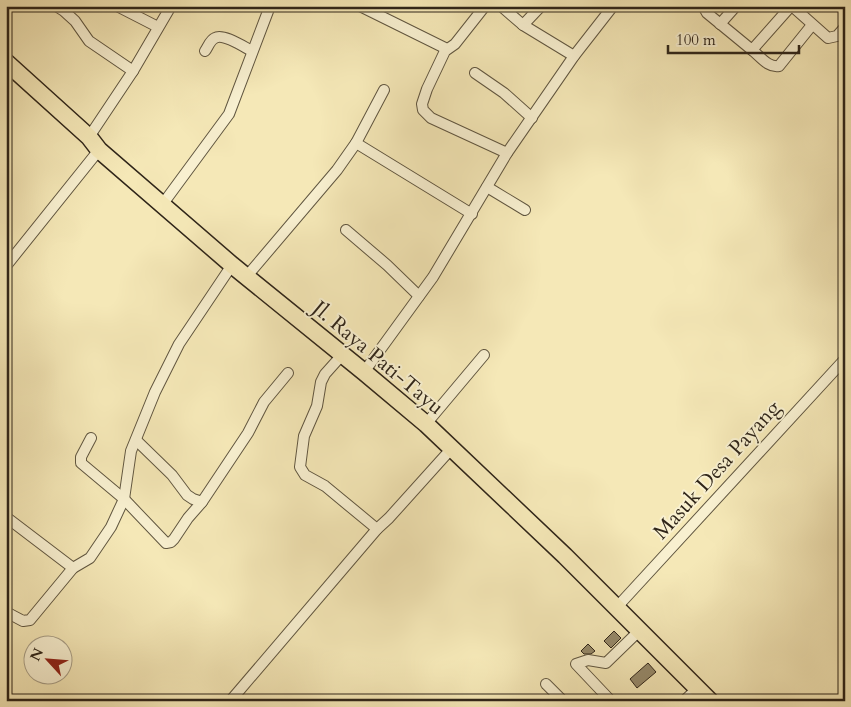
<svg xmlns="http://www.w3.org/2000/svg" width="851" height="707" font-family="Cardo,serif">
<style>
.building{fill:#968a6b;stroke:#2f2519}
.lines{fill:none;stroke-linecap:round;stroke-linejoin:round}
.street-casing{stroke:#605640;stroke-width:12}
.primary-casing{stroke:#2f2519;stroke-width:19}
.street{stroke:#f8f0d0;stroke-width:10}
.primary{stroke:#f5e8b7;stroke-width:16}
.labels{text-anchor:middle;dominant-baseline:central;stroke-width:4;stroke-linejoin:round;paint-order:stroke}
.street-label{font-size:21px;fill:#2f2519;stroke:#f8f0d0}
</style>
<rect width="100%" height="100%" fill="#f5e8b7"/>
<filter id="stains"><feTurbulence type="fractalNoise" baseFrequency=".004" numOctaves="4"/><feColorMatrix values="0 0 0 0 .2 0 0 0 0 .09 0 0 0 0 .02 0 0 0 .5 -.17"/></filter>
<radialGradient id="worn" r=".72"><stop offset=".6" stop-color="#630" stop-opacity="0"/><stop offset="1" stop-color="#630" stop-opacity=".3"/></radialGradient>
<g class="building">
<polygon points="614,631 621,638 611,648 604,641"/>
<polygon points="588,644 595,651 591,654 584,654 581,651"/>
<polygon points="648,663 656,672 637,688 630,679"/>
</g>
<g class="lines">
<defs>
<g id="street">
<polyline points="56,6 64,11 75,21 89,41 133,71"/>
<polyline points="117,6 158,27"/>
<polyline points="360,6 447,49"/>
<polyline points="485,6 455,44 445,51 427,89 422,104 423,110 431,118 507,153"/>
<polyline points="501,6 523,25 574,56"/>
<polyline points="703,6 707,13 752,50 791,6"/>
<polyline points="792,6 828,38 837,36 845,27"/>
<polyline points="720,24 736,6"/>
<polyline points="523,25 541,6"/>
<path d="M752,50c8,6 16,18 27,16l33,-41"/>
<path d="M205,51c3,-4 5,-11 10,-13 8,-5 29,9 37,13"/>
<polyline points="475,73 504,93 532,118"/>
<polyline points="384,90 356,143 472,214"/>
<polyline points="89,137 133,71 171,6"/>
<polyline points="487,187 525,210"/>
<polyline points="162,205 229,114 270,6"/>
<polyline points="346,230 387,265 419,296"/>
<polyline points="6,266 99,150"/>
<polyline points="247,276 337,170 356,143"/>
<polyline points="342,355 325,374 321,382 317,406 304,436 300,467 305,475 325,486 377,529"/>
<polyline points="364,372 433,277 507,153 574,56 613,6"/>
<polyline points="426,424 484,355"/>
<polyline points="91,438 81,457 81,463 124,499 166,543 171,542 174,539 188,518 202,502"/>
<polyline points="136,440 172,475 187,495 193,499 202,502 248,433 264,402 288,373"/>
<polyline points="6,517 73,568"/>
<polyline points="617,607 845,359"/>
<polyline points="6,612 23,621 30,620 73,568 90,558 111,527 124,499 131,451 155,392 179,344 232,265"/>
<polyline points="546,684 563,701"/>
<polyline points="232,699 377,529 389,518 452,448"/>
<polyline points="611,701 576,664 588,660 606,663 640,630"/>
<polyline points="684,701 698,688"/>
</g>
<polyline id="primary" points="6,62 89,137 99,150 232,265 364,372 426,424 565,556 710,701"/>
</defs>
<use href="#street" class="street-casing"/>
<use href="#primary" class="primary-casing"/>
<use href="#street" class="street"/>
<use href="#primary" class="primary"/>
</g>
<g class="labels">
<g class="street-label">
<text transform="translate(378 358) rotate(40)">Jl. Raya Pati-Tayu</text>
<text transform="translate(717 470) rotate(-48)">Masuk Desa Payang</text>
</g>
</g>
<rect width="851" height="707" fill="none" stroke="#f5e8b7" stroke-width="25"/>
<rect x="8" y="8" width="836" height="692" fill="none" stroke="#2f2519" stroke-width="2.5"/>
<rect x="12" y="12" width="826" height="682" fill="none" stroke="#2f2519"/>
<g transform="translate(48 660) rotate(296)"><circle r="24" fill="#f8f0d0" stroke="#a89f87"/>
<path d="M0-4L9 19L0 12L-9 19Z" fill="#8f2418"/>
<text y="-8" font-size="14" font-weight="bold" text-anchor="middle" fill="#2f2519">N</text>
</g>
<path d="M668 45v8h131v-8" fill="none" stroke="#2f2519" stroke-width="2.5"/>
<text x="676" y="45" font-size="15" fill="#2f2519" stroke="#f8f0d0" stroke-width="4" paint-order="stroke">100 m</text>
<rect width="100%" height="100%" filter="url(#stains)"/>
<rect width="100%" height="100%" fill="url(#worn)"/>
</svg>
